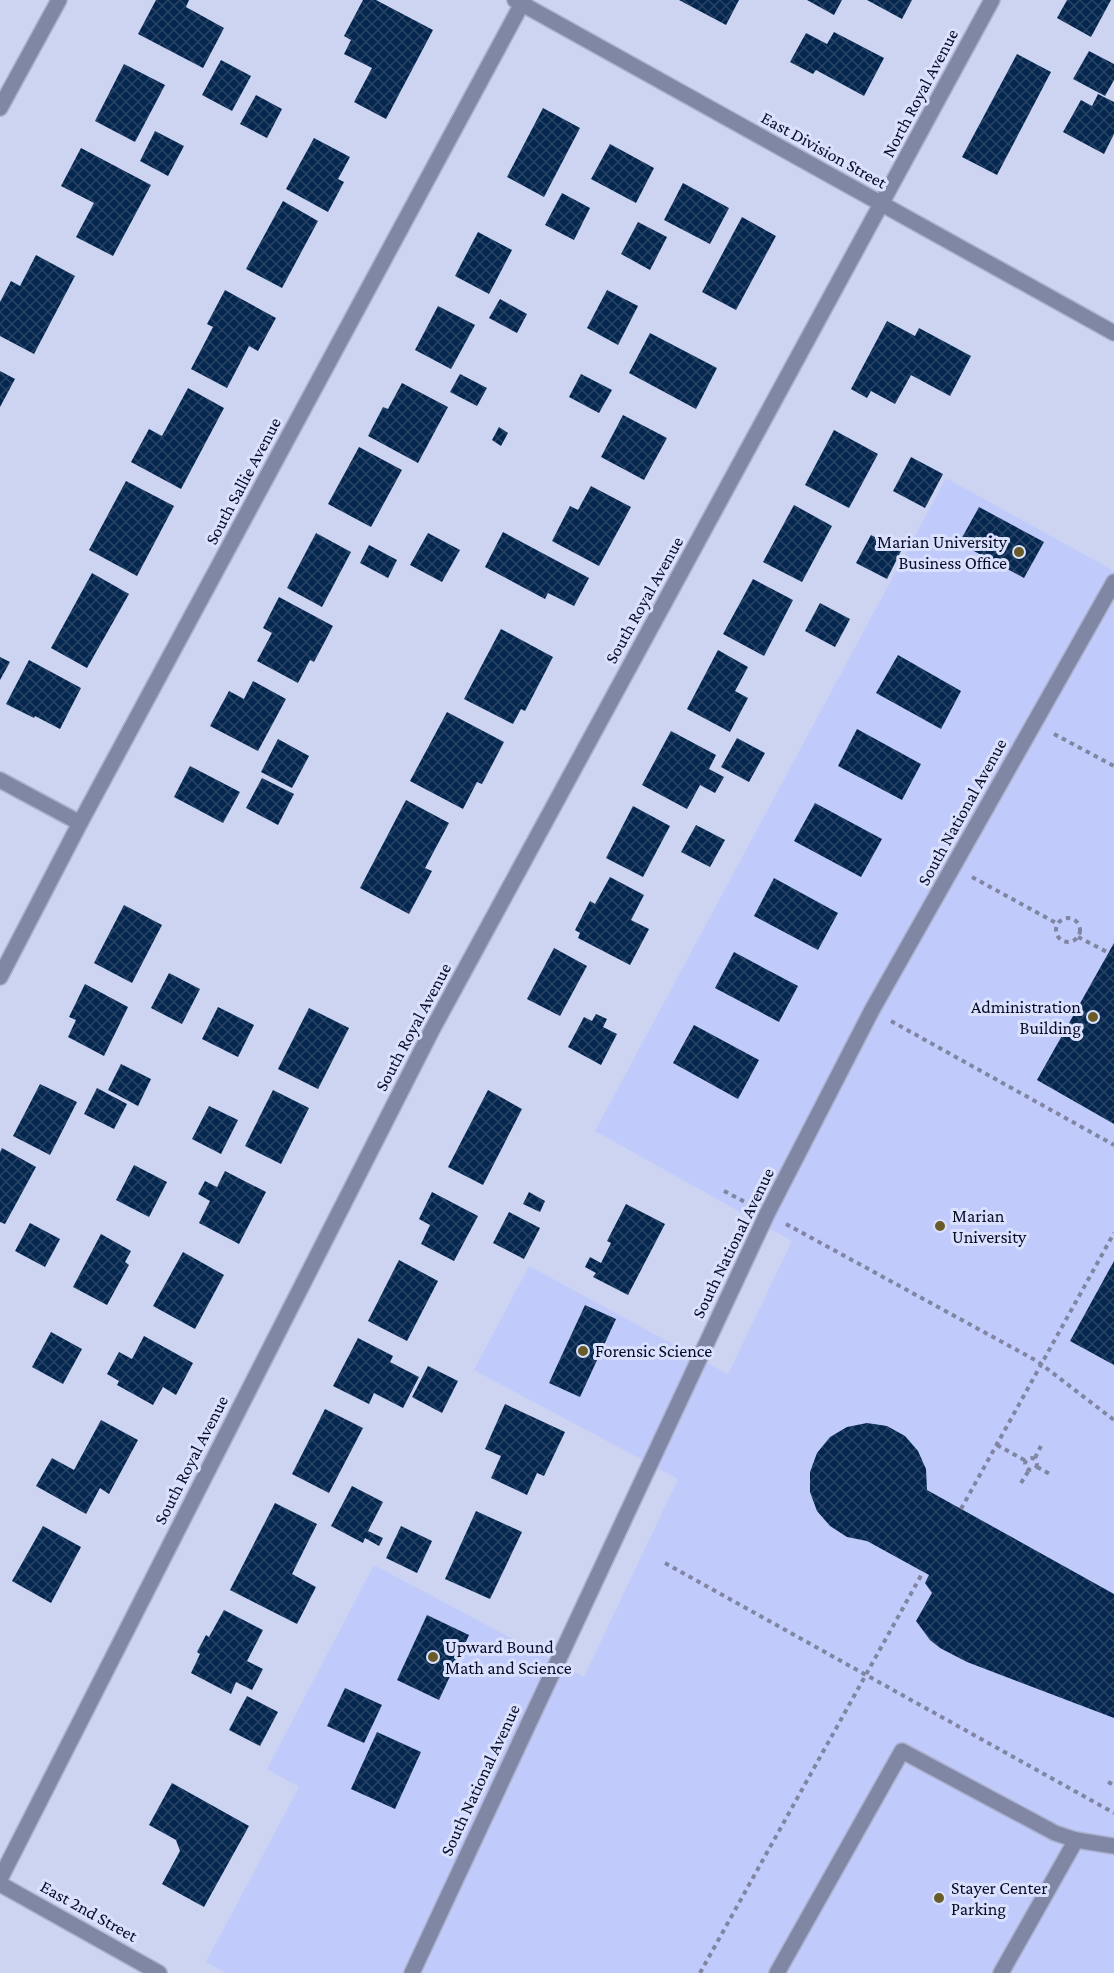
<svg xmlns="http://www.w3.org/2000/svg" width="1114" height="1973" font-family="'Crimson Pro',serif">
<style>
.built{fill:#c0cbfb}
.building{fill:url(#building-cross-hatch)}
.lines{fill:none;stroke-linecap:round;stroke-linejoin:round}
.service-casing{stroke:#aab0cd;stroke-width:18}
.minor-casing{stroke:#aab0cd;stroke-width:18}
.tertiary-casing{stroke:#aab0cd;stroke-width:18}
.path{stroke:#8085a1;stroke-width:4;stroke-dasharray:4.5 4.5;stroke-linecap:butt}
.service{stroke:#8087a5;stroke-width:15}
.minor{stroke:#8087a5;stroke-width:15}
.tertiary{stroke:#8087a5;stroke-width:15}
.poi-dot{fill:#695c29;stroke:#dae1ff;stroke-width:2}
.labels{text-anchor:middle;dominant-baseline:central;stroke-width:6;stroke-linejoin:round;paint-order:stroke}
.street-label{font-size:18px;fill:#090c25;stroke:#dae1ff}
.poi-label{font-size:18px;fill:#090c25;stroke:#dae1ff;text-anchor:start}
</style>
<defs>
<pattern id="building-cross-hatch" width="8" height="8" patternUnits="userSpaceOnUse" patternTransform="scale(1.5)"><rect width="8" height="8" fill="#05274f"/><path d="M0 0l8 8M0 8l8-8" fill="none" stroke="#284465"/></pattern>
</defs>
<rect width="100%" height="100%" fill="#cdd4f2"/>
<polygon class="built" points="946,478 1114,571 1114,1973 226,1973 206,1962 299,1787 267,1769 374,1565 584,1677 678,1479 474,1370 529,1266 728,1374 792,1241 595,1131"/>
<g class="building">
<polygon points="156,0 189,0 186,7 224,28 203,68 138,34"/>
<polygon points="363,0 376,0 433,30 386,119 354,102 372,68 344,54 351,40 344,36"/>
<polygon points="679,0 739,0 726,25"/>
<polygon points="807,0 842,0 834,15"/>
<polygon points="867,0 912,0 902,19"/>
<polygon points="1067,0 1111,0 1091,37 1057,18"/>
<polygon points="834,32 884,58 864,96 816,70 813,74 790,62 806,33 827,44"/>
<polygon points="1089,51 1114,64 1114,80 1105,96 1073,79"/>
<polygon points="1017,54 1051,72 997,175 962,157"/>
<polygon points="221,60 251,76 232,111 202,95"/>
<polygon points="124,64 165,85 135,142 95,121"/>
<polygon points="1098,94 1114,102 1114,134 1104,154 1063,132 1081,100 1092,106"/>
<polygon points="256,95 282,109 267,138 240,124"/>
<polygon points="543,108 580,128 544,197 507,177"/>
<polygon points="155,131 184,146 168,176 140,161"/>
<polygon points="314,138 350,157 338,179 344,182 328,212 286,189"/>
<polygon points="610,144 654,168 636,203 591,179"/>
<polygon points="81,148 151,185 113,256 76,237 94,203 61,186"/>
<polygon points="683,183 729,208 710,244 664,220"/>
<polygon points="562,193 590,208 574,240 545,225"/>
<polygon points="283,201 318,221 282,288 246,269"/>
<polygon points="742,217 776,236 736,310 702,292"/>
<polygon points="638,222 667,237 650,270 621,254"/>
<polygon points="478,232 512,250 489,294 455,276"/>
<polygon points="36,255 75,276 34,354 0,336 0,302 11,281 20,286"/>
<polygon points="225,290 276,318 258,351 249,346 227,388 191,369 213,327 207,324"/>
<polygon points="607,290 638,306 618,345 587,328"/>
<polygon points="500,299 527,314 517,333 489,318"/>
<polygon points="438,306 475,325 451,369 415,350"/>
<polygon points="887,321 915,336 919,328 971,356 950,396 911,375 895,404 871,391 867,398 851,389"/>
<polygon points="650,333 717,368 696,409 629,373"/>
<polygon points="0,371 15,379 0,407"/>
<polygon points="460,374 487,388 477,406 450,392"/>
<polygon points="581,374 612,390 599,413 569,397"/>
<polygon points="402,383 448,407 418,463 368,436 383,407 388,409"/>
<polygon points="188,388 224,408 181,489 131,462 149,429 162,436"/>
<polygon points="623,415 667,438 644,480 601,457"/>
<polygon points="499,427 508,433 501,446 492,440"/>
<polygon points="834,430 878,454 849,508 805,485"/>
<polygon points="359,447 402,470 371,527 328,504"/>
<polygon points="911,457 943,474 925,508 893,491"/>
<polygon points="126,481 174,506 137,576 89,550"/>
<polygon points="591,486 631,507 599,566 552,541 570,506 578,510"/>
<polygon points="794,505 832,526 802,582 763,562"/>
<polygon points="979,507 1044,542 1024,578 959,543"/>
<polygon points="503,532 589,578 574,606 548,593 545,599 485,567"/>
<polygon points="316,533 351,552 322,607 287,588"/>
<polygon points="428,533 460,550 442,582 410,565"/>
<polygon points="871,535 901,551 887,579 856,563"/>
<polygon points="369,545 397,560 388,578 360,563"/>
<polygon points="92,573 129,594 87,668 51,648"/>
<polygon points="753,579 793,600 764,656 723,634"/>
<polygon points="279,597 333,626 314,662 310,660 298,683 257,661 272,633 263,628"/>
<polygon points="820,603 850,619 835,647 805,631"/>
<polygon points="501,629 553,657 525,711 521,709 513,724 464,699"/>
<polygon points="718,650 748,667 735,691 748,698 730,732 687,709"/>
<polygon points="898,655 961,691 941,729 876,693"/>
<polygon points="0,657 10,662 0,680"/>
<polygon points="29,660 81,688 60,729 35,716 34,718 6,704"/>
<polygon points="253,681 286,699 258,751 210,726 229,691 244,699"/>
<polygon points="447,712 504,742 482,784 477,782 463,809 410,781"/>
<polygon points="857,729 921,764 902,800 838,766"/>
<polygon points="671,731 716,755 709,769 724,777 715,793 700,785 687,809 642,785"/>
<polygon points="737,738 765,753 749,782 721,767"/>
<polygon points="278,739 309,756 292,788 261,772"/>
<polygon points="190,766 240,792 223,823 174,797"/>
<polygon points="262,778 294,794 278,825 246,808"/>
<polygon points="406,800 449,823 425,868 432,871 409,914 360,888"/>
<polygon points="815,803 882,839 861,877 794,841"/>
<polygon points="633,806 670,826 643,877 606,858"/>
<polygon points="696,825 725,840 710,867 681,852"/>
<polygon points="610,877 644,895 631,920 649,929 630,965 578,938 580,933 575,930 590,901 595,904"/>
<polygon points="774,878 838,913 818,950 754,916"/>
<polygon points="124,905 162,925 132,983 94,963"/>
<polygon points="1114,943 1114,1124 1037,1080"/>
<polygon points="554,948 587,966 560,1016 527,999"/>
<polygon points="734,952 798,986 779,1022 715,988"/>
<polygon points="169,973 200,989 182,1024 151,1008"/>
<polygon points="85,984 128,1007 104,1056 68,1037 76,1020 69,1017"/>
<polygon points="218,1007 254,1025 238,1057 202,1039"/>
<polygon points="309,1008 349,1028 318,1089 278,1069"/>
<polygon points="596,1014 607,1019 603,1027 617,1034 601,1065 568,1047 584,1017 592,1021"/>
<polygon points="694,1025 759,1060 738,1099 673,1063"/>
<polygon points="121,1064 151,1079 138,1106 108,1090"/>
<polygon points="40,1084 77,1102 50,1155 13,1136"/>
<polygon points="97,1088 127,1104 114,1129 84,1114"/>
<polygon points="273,1090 309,1108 281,1164 245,1146"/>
<polygon points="488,1090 522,1109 483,1185 448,1167"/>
<polygon points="209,1106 238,1120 221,1154 192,1139"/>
<polygon points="2,1148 36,1167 5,1224 0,1222 0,1152"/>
<polygon points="134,1165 167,1182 149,1217 116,1200"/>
<polygon points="225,1171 266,1192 239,1244 199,1223 210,1201 198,1194 205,1181 217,1187"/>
<polygon points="432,1192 478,1216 454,1261 421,1244 430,1225 419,1219"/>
<polygon points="529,1192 545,1201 540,1212 523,1204"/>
<polygon points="626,1204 665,1224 628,1295 593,1277 596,1273 585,1267 590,1257 601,1263 611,1243 607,1241"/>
<polygon points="509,1212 540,1228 524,1259 493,1243"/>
<polygon points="30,1223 60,1239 45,1267 15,1251"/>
<polygon points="101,1234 131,1251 125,1262 129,1265 107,1305 73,1287"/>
<polygon points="183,1252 224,1275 195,1329 153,1306"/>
<polygon points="399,1260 438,1281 407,1341 368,1321"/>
<polygon points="1114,1261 1114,1365 1070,1341"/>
<polygon points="585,1305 616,1319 580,1397 549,1383"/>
<polygon points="51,1332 82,1349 63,1384 32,1367"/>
<polygon points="144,1336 193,1363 176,1395 163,1387 153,1405 117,1385 119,1381 107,1374 119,1352 132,1359"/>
<polygon points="358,1338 393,1356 390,1362 419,1377 403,1408 374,1393 369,1404 333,1386"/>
<polygon points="428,1366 458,1381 442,1413 412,1397"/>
<polygon points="505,1404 565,1432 544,1476 537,1473 527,1495 491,1478 501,1456 485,1449"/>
<polygon points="325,1409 363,1428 329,1493 292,1474"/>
<polygon points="101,1420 138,1440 109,1494 100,1488 86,1514 36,1486 52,1458 74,1470"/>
<polygon points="867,1423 887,1426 905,1436 918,1451 926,1469 927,1490 1114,1594 1114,1718 967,1662 940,1648 930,1640 916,1621 932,1593 925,1583 929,1575 867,1541 847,1537 830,1526 817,1511 810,1492 810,1472 817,1453 830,1437 847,1427"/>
<polygon points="352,1486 383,1502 368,1531 383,1538 379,1546 365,1538 363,1543 331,1526"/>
<polygon points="275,1503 317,1524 292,1574 316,1587 297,1624 230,1590"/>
<polygon points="476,1511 522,1532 490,1599 445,1579"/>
<polygon points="43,1526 81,1547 51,1603 12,1581"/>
<polygon points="401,1526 432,1541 417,1573 386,1558"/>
<polygon points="224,1610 263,1630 247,1661 263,1669 252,1690 236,1682 231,1694 191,1673 200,1654 197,1652 206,1635 209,1637"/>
<polygon points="427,1615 469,1635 439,1700 397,1680"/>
<polygon points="345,1688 382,1705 364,1743 327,1726"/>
<polygon points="247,1696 278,1712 260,1746 229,1730"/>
<polygon points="377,1732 421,1752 395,1809 351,1789"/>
<polygon points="172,1783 249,1826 204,1907 162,1884 180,1851 176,1840 149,1825"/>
</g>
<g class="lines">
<defs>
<g id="service">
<polyline points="777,1973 902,1751 1055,1833 1076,1840 1114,1846"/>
<polyline points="1001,1973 1076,1840"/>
</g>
<g id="minor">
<polyline points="515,0 1114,333"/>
<polyline points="0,108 59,0"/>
<polyline points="0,780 80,823"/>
<polyline points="0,977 80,823 524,0"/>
<polyline points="0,1879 432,1030 992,0"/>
<polyline points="0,1884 159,1973"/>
</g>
<polyline id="tertiary" points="412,1973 767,1214 872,1010 1114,582"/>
</defs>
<use href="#service" class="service-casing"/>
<use href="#minor" class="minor-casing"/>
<use href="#tertiary" class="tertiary-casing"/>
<g class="path">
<polyline points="1054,734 1114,766"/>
<polyline points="972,877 1058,924"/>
<circle cx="1068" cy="930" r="12"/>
<polyline points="1078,937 1109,953"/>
<polyline points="891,1021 1114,1145"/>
<polyline points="724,1191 747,1203"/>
<polyline points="786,1224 1037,1361 1114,1420"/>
<polyline points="997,1445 1026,1461"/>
<circle cx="1031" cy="1464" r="6"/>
<polyline points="1035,1458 1041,1446"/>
<polyline points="1037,1467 1050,1474"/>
<polyline points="1021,1483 1029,1470"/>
<polyline points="961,1509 1114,1233"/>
<polyline points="665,1563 1114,1813"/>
<polyline points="1108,1782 1114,1785"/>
<polyline points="700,1973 923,1572"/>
</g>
<use href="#service" class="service"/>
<use href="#minor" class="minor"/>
<use href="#tertiary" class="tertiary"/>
</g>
<g class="poi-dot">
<circle cx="1019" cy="552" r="6"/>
<circle cx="1093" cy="1017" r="6"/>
<circle cx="940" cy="1226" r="6"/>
<circle cx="583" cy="1351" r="6"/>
<circle cx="433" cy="1657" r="6"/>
<circle cx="939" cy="1898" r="6"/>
</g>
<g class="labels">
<g class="street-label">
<text transform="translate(920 93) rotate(-62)">North Royal Avenue</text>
<text transform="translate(824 150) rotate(29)">East Division Street</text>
<text transform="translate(243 481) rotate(-62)">South Sallie Avenue</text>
<text transform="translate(644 600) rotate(-61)">South Royal Avenue</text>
<text transform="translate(962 812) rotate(-61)">South National Avenue</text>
<text transform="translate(413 1027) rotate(-62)">South Royal Avenue</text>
<text transform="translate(733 1243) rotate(-64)">South National Avenue</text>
<text transform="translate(191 1460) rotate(-63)">South Royal Avenue</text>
<text transform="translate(480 1780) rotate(-65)">South National Avenue</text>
<text transform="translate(89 1911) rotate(29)">East 2nd Street</text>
</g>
<g class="poi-label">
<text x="1007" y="542" text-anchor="end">Marian University<tspan x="1007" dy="21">Business Office</tspan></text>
<text x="1081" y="1007" text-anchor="end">Administration<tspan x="1081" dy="21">Building</tspan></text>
<text x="952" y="1216">Marian<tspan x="952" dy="21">University</tspan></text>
<text x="595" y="1351">Forensic Science</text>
<text x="445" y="1647">Upward Bound<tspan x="445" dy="21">Math and Science</tspan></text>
<text x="951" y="1888">Stayer Center<tspan x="951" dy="21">Parking</tspan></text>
</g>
</g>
</svg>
